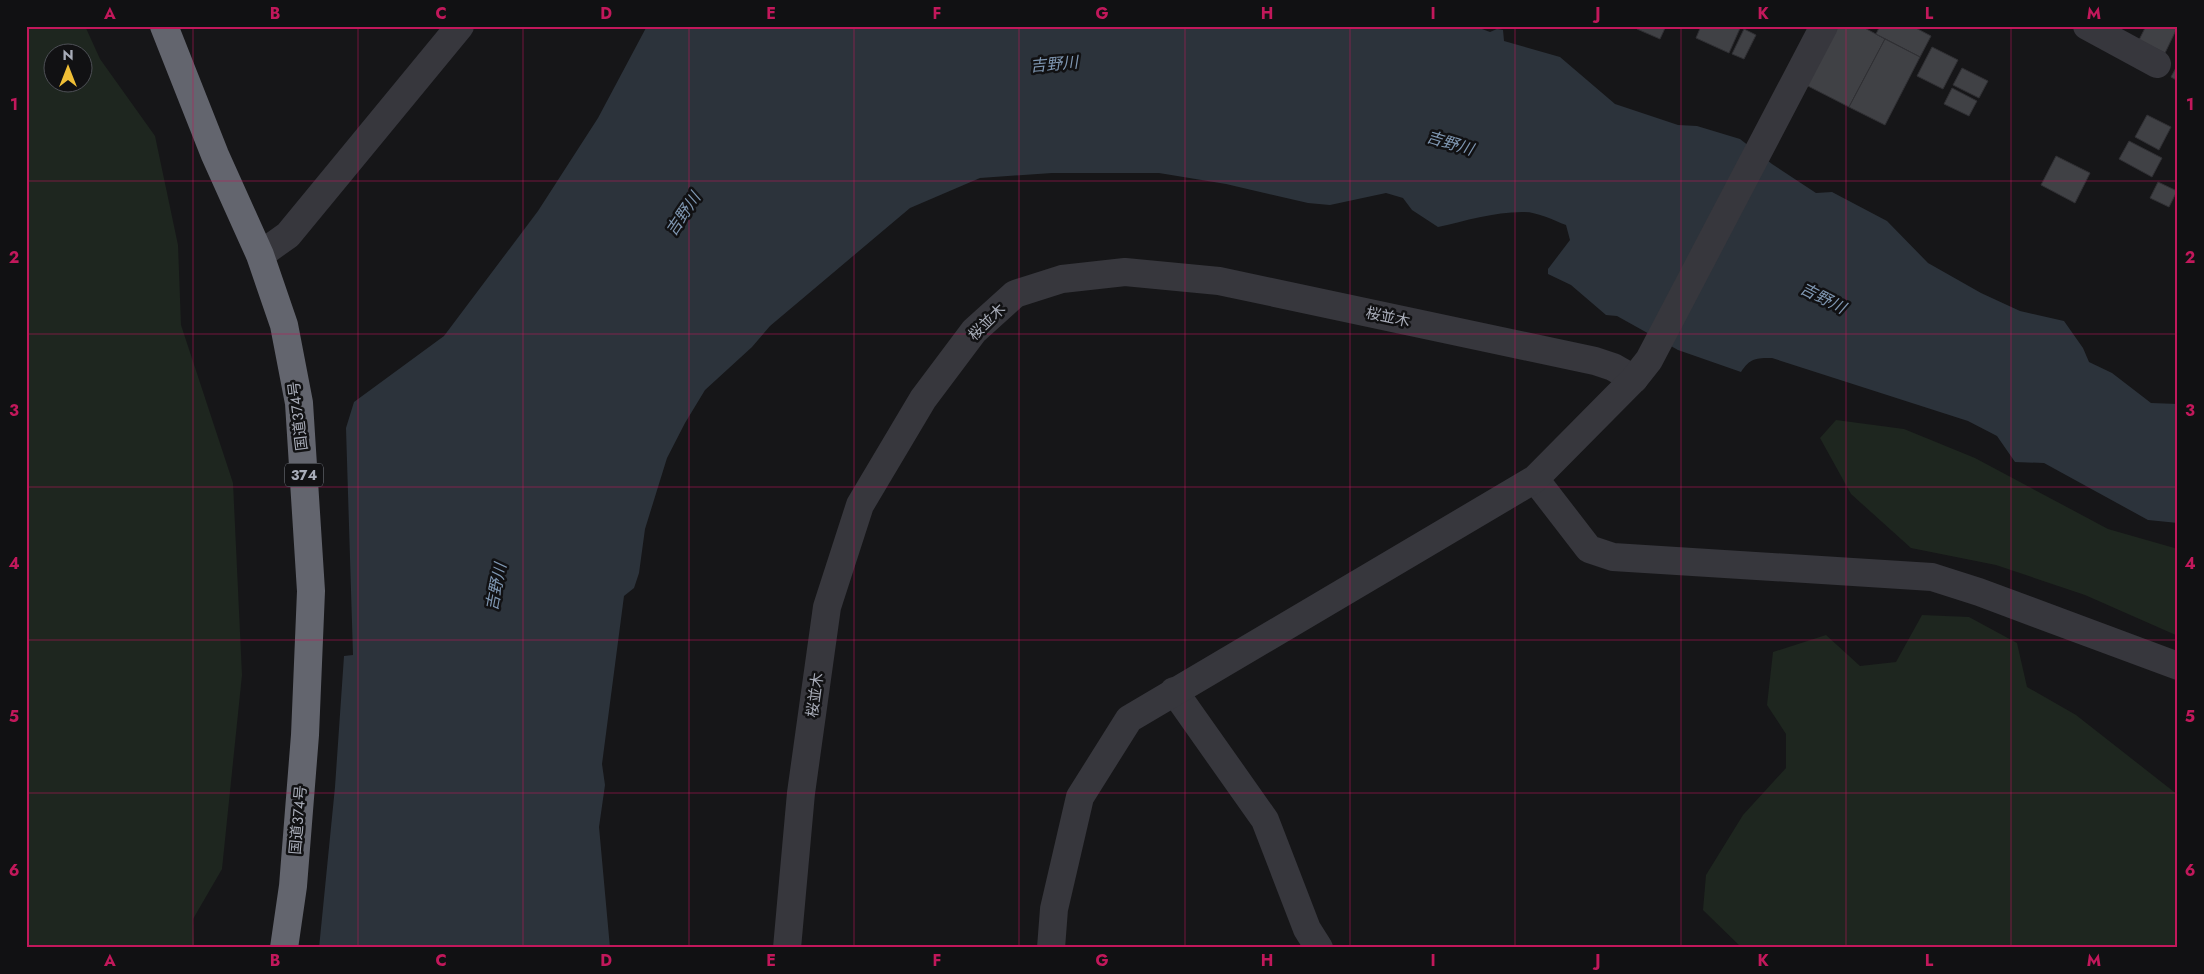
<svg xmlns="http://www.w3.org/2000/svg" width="2204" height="974" font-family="Jost,'Noto Sans JP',sans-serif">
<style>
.green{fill:#1e261f;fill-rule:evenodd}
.water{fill:#2c333b}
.building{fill:#404145;stroke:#303034}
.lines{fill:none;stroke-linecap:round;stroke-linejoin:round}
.street{stroke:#37373d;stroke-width:28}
.highway{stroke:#63656e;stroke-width:28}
.grid{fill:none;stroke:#c2185b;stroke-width:1;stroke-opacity:0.55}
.labels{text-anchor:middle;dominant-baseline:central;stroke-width:5;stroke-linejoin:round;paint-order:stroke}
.shield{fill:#111113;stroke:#7b7e86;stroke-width:1}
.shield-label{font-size:14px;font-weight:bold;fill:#a8acb8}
.street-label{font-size:15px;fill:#a8acb8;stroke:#111113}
.water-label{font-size:16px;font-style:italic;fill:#7f97b2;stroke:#111113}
.neatline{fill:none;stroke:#c2185b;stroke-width:2}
.grid-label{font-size:16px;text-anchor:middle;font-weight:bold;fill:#c2185b}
</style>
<rect width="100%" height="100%" fill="#161618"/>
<g class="green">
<path d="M26,26h59l15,33 55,77 23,109 3,80 52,158 9,192 -20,194 -29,50 1,29h-168zM52,52h30v30h-30z"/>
<polygon points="1836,420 1904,429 1975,458 2108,529 2178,549 2178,636 2085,595 1996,565 1911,548 1851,494 1820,438"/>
<polygon points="1922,615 1969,617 2017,643 2027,687 2076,715 2178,795 2178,948 1742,948 1703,910 1706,875 1743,815 1786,768 1786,734 1767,705 1773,652 1826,635 1860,666 1896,662"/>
</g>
<path class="water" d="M647,26h827l16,6 7,-3 6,1 1,11 56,16 55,47 63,21 19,1 43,13 32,25 44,29 16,-1 55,29 41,42 53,30 39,18 44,10 19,27 6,14 23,11 39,30 27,1v119l-30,-3 -104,-57 -29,-1 -18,-26 -29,-15 -196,-63c-16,0 -22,0 -31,14l-63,-22 -61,-34 -11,-1 -35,-30 -23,-11v-5l22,-29 -4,-15c-13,-5 -30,-14 -44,-13 -28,0 -57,9 -84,15l-26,-17 -9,-12 -17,-5 -56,12 -22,-2 -82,-19 -67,-11h-107l-72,5 -70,30 -140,118 -18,21 -47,43 -20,33 -18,35 -22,71 -6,44 -5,15 -10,8 -22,168 3,21 -6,42 11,121h-291l16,-161 9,-131 9,-1 -7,-227 8,-26 90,-66 94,-125 60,-93z"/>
<g class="building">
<polygon points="1638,26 1666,26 1660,39 1637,29"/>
<polygon points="1701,26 1741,26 1729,53 1696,38"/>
<polygon points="1836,26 1861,26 1885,39 1849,107 1806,85"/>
<polygon points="1880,26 1912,26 1931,36 1920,57 1876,34"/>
<polygon points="2146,26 2178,26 2165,53 2139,40"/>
<polygon points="1744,29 1756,35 1744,59 1732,54"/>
<polygon points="1885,39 1920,57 1885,125 1849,107"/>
<polygon points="1932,47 1958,60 1943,89 1917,76"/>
<polygon points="2178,64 2178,81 2171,77"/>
<polygon points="1962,68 1988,81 1979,98 1953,85"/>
<polygon points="1952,88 1977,101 1969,116 1944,104"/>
<polygon points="2147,115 2171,127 2159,150 2135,137"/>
<polygon points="2129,141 2162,158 2152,177 2119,159"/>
<polygon points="2056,156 2090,173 2075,203 2041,185"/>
<polygon points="2158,182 2177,191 2169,207 2150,198"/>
</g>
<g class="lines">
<g class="street">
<polyline points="2087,26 2157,64"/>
<polyline points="260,255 288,235 460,26"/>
<polyline points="1535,479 1589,549 1613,557 1932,577 1979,592 2178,666"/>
<polyline points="1174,691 1265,820 1307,929 1319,948"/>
<polyline points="787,948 801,793 827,607 860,505 923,399 974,331 1015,294 1062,279 1125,272 1219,281 1595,361 1613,367 1634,379"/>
<polyline points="1051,948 1054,909 1080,797 1129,719 1535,479 1634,379 1649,360 1824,26"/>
</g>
<polyline class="highway" points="164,26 215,155 260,255 284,325 299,403 311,591 305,735 293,886 284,948"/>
</g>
<path class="grid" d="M193,26v922M358,26v922M523,26v922M689,26v922M854,26v922M1019,26v922M1185,26v922M1350,26v922M1515,26v922M1681,26v922M1846,26v922M2011,26v922M26,181h2152M26,334h2152M26,487h2152M26,640h2152M26,793h2152"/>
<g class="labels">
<rect class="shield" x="285" y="463.5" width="38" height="23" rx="4"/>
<g class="shield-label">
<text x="304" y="475">374</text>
</g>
<g class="street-label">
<text transform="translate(1388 317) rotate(12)">桜並木</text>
<text transform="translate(987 322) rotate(-44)">桜並木</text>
<text transform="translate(298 416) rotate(-97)">国道374号</text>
<text transform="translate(815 695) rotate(-82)">桜並木</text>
<text transform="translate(298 820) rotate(-85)">国道374号</text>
</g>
<g class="water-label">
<text transform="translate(1054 64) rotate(-5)">吉野川</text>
<text transform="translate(1450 143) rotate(17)">吉野川</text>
<text transform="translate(683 214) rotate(-56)">吉野川</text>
<text transform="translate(1823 298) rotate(27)">吉野川</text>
<text transform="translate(496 587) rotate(-79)">吉野川</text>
</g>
</g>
<rect width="2204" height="974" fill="none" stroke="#111113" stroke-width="55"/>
<g transform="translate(68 68)"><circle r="24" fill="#111113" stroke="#4d4f55"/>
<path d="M0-4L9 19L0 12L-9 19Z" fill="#f0bf36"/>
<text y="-8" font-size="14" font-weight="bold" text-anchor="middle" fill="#a8acb8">N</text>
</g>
<rect x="28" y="28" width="2148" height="918" class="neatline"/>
<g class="grid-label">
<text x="110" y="19">A</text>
<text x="275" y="19">B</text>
<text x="441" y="19">C</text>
<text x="606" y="19">D</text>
<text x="771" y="19">E</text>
<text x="937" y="19">F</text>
<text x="1102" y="19">G</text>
<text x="1267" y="19">H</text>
<text x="1433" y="19">I</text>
<text x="1598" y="19">J</text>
<text x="1763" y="19">K</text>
<text x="1929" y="19">L</text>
<text x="2094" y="19">M</text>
<text x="14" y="110">1</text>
<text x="2190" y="110">1</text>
<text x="14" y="263">2</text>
<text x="2190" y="263">2</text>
<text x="14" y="416">3</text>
<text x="2190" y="416">3</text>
<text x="14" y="569">4</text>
<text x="2190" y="569">4</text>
<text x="14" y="722">5</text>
<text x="2190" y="722">5</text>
<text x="14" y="876">6</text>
<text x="2190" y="876">6</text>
<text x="110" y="966">A</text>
<text x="275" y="966">B</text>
<text x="441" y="966">C</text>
<text x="606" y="966">D</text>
<text x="771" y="966">E</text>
<text x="937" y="966">F</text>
<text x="1102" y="966">G</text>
<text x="1267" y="966">H</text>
<text x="1433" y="966">I</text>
<text x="1598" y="966">J</text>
<text x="1763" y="966">K</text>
<text x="1929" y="966">L</text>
<text x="2094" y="966">M</text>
</g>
</svg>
